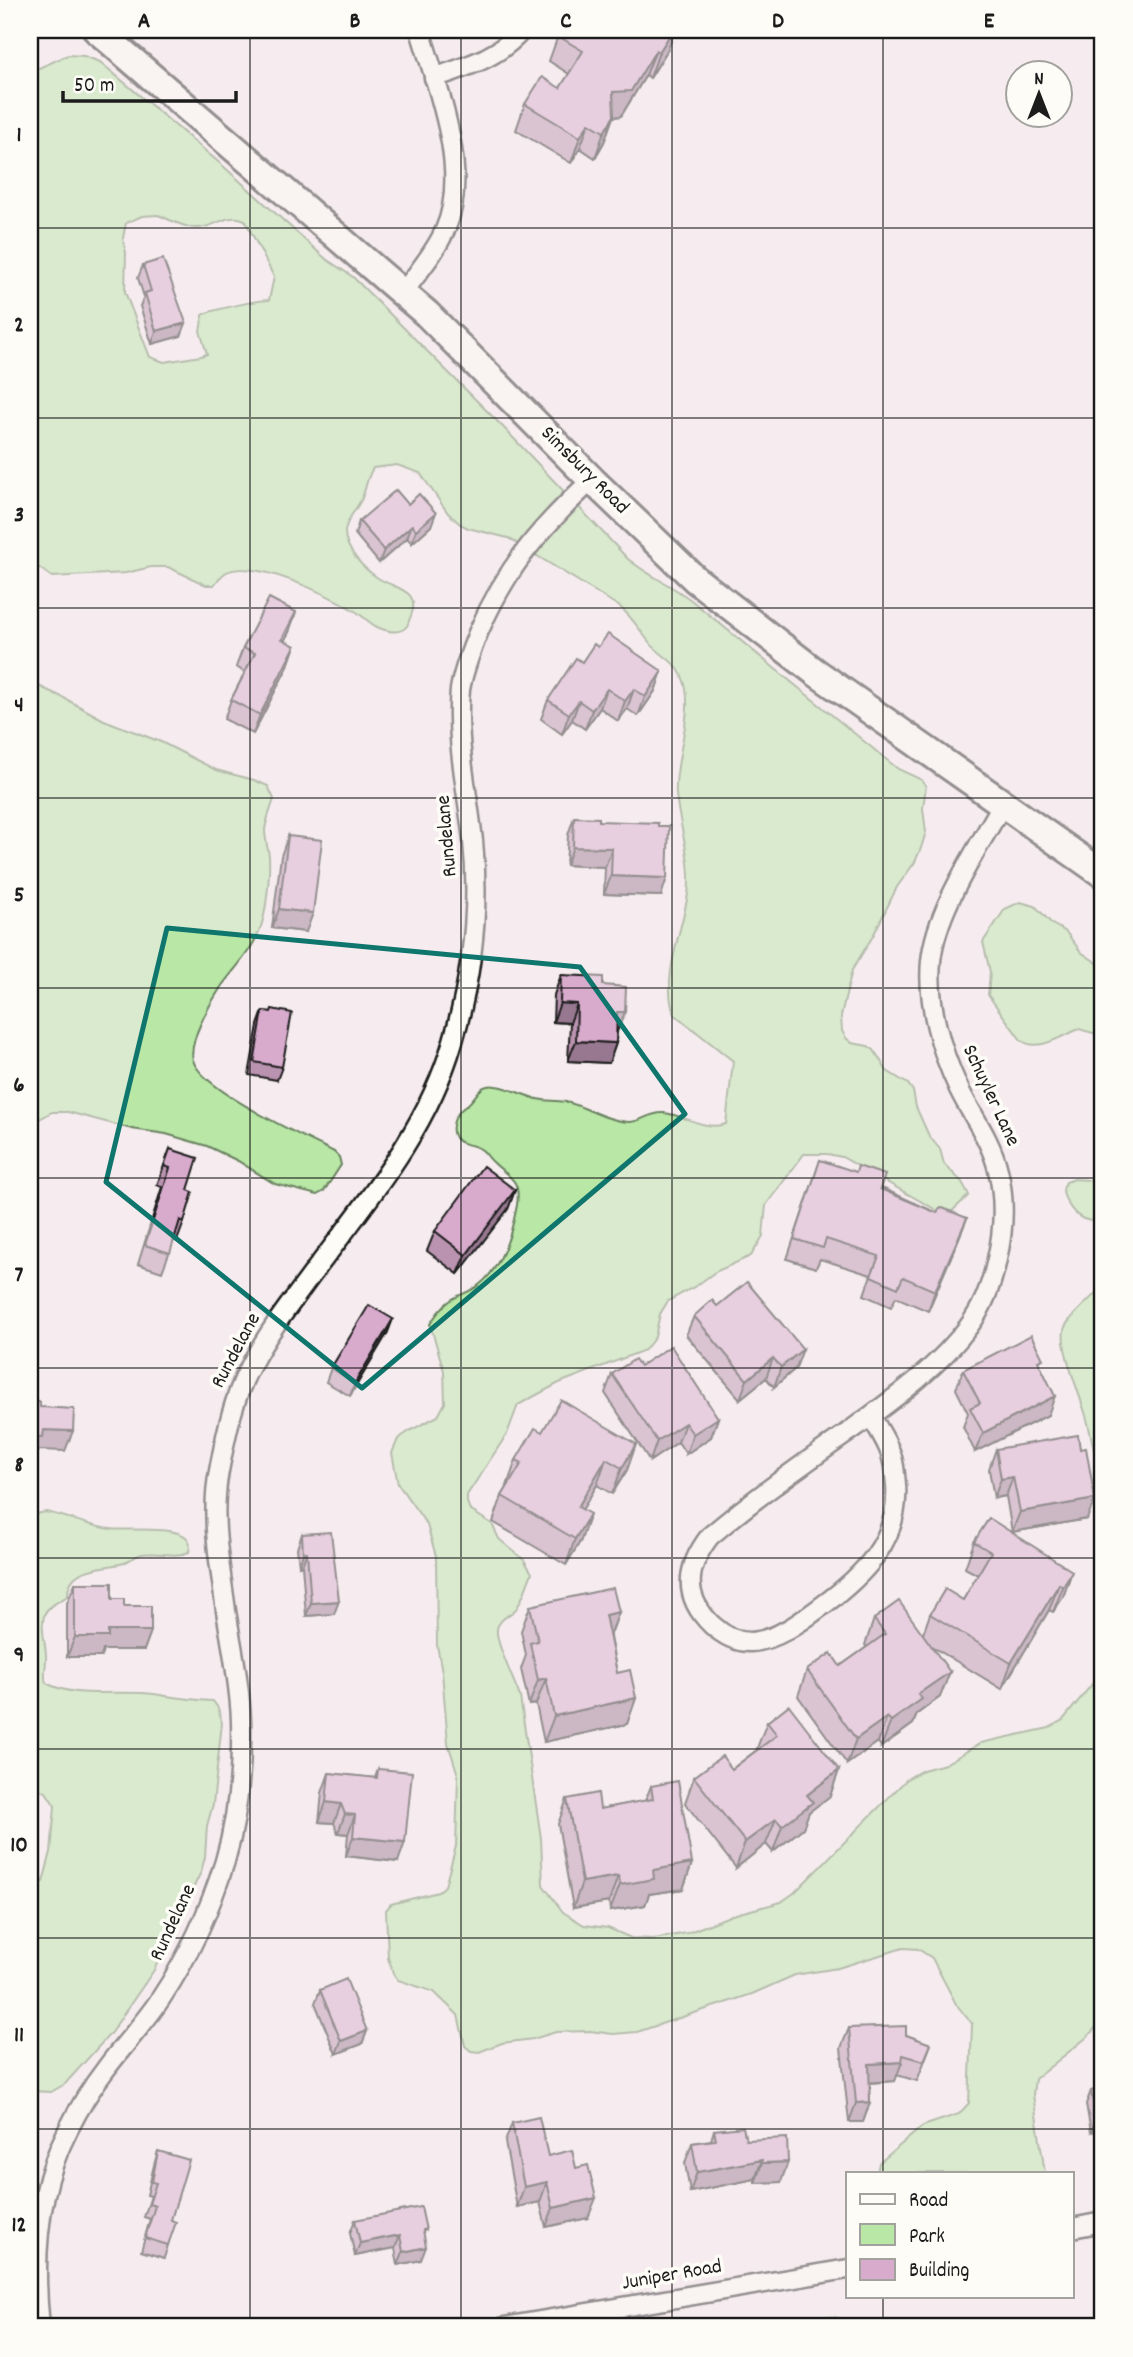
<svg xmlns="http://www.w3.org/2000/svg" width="1133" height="2357" font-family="Dekko,sans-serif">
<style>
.green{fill:#b8e7a6;stroke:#6a8261;stroke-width:2;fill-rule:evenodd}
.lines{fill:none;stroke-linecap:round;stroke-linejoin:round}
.street-casing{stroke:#1c1c1c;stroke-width:23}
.secondary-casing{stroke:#1c1c1c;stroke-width:32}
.street{stroke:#fdfcf7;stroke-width:18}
.secondary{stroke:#fdfcf7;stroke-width:26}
.wall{fill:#ba93b0;stroke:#1c1c1c;stroke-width:2}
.shaded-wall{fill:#977890;stroke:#1c1c1c;stroke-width:2}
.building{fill:#d8abcd;stroke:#1c1c1c;stroke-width:2}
.marked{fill:none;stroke:#0f766e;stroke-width:5;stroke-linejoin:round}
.grid{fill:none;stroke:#1c1c1c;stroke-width:2;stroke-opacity:0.55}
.labels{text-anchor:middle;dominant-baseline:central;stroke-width:7;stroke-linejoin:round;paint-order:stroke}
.street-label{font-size:21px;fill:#1c1c1c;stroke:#fdfcf7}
.neatline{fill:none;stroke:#1c1c1c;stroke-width:2.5}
.grid-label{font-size:23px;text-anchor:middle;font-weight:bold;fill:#1c1c1c}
</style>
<rect width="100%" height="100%" fill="#f6ecef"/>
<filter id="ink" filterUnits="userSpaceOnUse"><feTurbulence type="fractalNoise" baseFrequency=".0143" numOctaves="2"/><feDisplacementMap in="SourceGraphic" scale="14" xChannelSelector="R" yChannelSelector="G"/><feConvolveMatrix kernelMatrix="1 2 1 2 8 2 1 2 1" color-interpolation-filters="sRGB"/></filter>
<g filter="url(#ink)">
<g class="green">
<path d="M68,55l16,1 16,6 122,103 104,94 27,18 149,149 126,133c19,16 42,25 63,41l207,169 22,10 6,6 -3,24 3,23 -5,16 -6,14 -18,25 -24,49 -21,34 -11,46 1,15 4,7 6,5 16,3 6,4 13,21 21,13 5,7 3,16 13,29 11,13 4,15 18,18 7,13 -22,21 -105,-59 -15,-3h-23l-38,51 -3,31 -12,20 -36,16 -19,14 -28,15 -8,13 -5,23 -10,13 -86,33 -41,22 -11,29 -40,61v7l3,8 22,14 7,15 25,21 8,13c-5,11 -9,27 -16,36 -6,6 -18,11 -19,20 -2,13 18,53 23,68l21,141 2,47 20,27 21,13 24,3 23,10 23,1 33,-6 45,-18 49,-13 13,-9 114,-115 15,-8 22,-6 36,-21 68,-15 14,-8 30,-37 10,-18v355l-17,18 -51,41 -2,16 12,78h-168l2,-10 44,-37 36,-12 10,-11 3,-79 -16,-20 -24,-46 -14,-9 -15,-1 -65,20 -43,7 -43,19 -115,38 -24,2 -23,-3 -34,1 -23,7 -31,4 -23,9 -8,-1 -6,-5 -7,-31 -24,-23 -36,-12 -5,-7 -5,-15 -2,-48 5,-6 47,-12 7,-6 11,-40 2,-71 -10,-32 -6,-71 -5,-27 -1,-89 -9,-31 -29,-41 -6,-31 6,-14 13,-9 27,-14 7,-13 -1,-32 -14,-47c6,-9 12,-18 21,-24 9,-6 20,-8 28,-15 23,-18 33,-52 38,-80 4,-27 -8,-27 -24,-43 -4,-3 -7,-9 -11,-12 -5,-4 -13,-5 -20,-7 -13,-5 -11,-21 -3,-31 3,-4 9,-7 12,-11 8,-9 11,-18 25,-15 14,2 27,9 41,13 11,3 25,0 36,5 18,6 36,17 56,18 13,0 20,-10 35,-9 21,2 41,18 62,11l7,-63 -59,-47c-13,-37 8,-82 14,-120 5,-32 -9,-68 -12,-100 -3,-36 25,-94 2,-125 -7,-10 -20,-16 -28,-26 -11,-13 -16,-24 -30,-36l-112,-69 -40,-10 -8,-4 -12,-11 -28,-40 -23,-8 -24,3c-6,9 -7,20 -11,30 -5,11 -15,20 -17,33 -1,18 19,38 33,47 17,11 43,11 33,38 -2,3 -2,7 -4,10 -7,9 -21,5 -30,1 -8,-4 -14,-11 -22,-16 -24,-15 -103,-54 -130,-38 -4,3 -8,8 -11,12h-8l-38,-18h-17l-25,6 -74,4 -14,-10 -8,-10v-485zM158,215c11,4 26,13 38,13 18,1 30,-16 49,-8l29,57 -5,23c-11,0 -59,10 -66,15l-3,16 7,23 -6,2 -37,6 -14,-5 -25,-65 1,-39 -3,-15 3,-15 16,-7z"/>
<path d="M30,682l34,16 40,22 57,22 55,28 38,10 14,6 6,13c-3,10 -8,21 -9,31 0,9 3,18 4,26 1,17 -2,48 -6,64 -7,27 -26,45 -42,67 -10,15 -33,54 -28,73 8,30 112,77 141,92l5,5 2,8 -17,26 -7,4 -42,-11 -37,-23 -31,-15 -41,-12 -34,-5 -64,-17h-16l-14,8 -8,17z"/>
<path d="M1020,902l15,4 17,18 14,8 15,20 22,15v66h-10l-14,-4c-17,7 -42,24 -58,11l-33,-45 2,-23 -7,-30 22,-33z"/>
<path d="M1074,1179l29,2v40c-17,1 -26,-2 -35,-17 -5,-9 -7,-14 -2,-22z"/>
<path d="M1103,1286v208c-5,-25 -10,-50 -16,-75 -6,-22 -27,-70 -23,-89 2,-11 30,-34 39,-44z"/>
<path d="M46,1512c21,4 42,14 64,17 17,2 63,-3 76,8 5,4 4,10 3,15 -16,7 -34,-2 -50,3 -5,2 -10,6 -15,8 -20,6 -57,2 -56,33 -7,4 -20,10 -23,17 -6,15 2,32 1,47 0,9 -3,14 0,23 32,17 73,6 108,11 19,3 39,6 59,7l5,7 4,15 -9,81 -6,22 -2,31 -4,15 -47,98 -44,64 -45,50 -14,8 -21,-1v-198l13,-11 8,-30 4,-46 -9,-14 -16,-6v-271z"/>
<path d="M806,2317c16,0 34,-4 45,10h-49l-1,-4z"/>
</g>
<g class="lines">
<defs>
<g id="street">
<path d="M434,78c33,-12 64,-20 88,-48"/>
<path d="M403,293c14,-20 32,-40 42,-63 26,-59 -8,-142 -25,-200"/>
<path d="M871,1416c6,11 13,21 18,33 5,11 6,24 7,36 4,55 -33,91 -74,121 -20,15 -46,35 -72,36 -15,0 -27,-7 -38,-17 -30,-29 -26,-58 -2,-89 45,-38 92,-71 140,-105 42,-31 87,-62 119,-105 15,-20 23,-43 28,-67 7,-30 8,-60 1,-89 -7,-30 -26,-54 -39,-81 -18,-38 -32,-85 -28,-128 5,-52 47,-112 72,-158"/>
<polyline points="1072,2228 1103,2222"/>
<path d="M40,2327c-7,-65 -3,-137 28,-197 10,-20 23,-42 37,-60 18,-25 39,-46 56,-72 28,-42 49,-88 64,-137 13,-44 17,-94 16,-140 -1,-36 -9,-74 -15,-110 -6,-46 -16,-93 -7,-140 7,-37 14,-73 32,-106 17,-33 40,-62 62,-92 54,-72 115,-144 140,-232 19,-65 27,-132 20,-200 -5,-47 -18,-103 -13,-151 3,-20 11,-39 18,-57 28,-65 62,-105 114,-153"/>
<polyline points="504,2327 848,2269"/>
</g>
<polyline id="secondary" points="97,30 427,314 592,480 695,579 814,671 1103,874"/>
</defs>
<use href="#street" class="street-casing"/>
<use href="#secondary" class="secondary-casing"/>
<use href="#street" class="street"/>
<use href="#secondary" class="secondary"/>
</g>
<g class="wall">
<polygon points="562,30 675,30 668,49 650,78 646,75 621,116 613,117 604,142 595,158 580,148 571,163 516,130 525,104 560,88 569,74 549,61 558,36"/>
<polygon points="143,265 186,323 181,336 152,344 140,306 144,297 138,278"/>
<polygon points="408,504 431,526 412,543 407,538 379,563 355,534 359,521"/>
<polygon points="289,632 285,640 288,666 253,734 224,719 231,700 245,672 236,667 243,648"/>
<polygon points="598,647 662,671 655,691 638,716 627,709 618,721 600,708 585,729 572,720 562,734 541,719 548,700 582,662"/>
<polygon points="574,817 599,821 661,896 604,894 605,867 566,865 568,835"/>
<polygon points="288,836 306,932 272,928 281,856"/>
<polygon points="561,975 603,985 617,1032 616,1043 609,1063 568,1061 570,1023 553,1022 554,995"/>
<polygon points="263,1011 271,1012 282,1067 277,1080 249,1075 258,1025"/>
<polygon points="170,1149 188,1190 184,1222 177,1241 174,1240 162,1272 138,1264 162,1187 157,1185"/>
<polygon points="820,1160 937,1213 967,1218 959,1238 928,1311 896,1297 891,1307 864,1295 871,1275 820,1259 816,1268 787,1259"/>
<polygon points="515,1190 508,1209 458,1274 427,1251 435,1231"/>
<polygon points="717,1306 796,1368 774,1387 766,1378 740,1399 686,1335 694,1316"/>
<polygon points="388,1332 350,1396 326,1382 331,1368"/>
<polygon points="640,1366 718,1418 711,1437 686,1454 678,1442 650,1461 605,1393 612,1374"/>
<polygon points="1040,1366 1048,1415 975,1452 963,1427 968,1413 956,1389 963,1370"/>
<polygon points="542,1432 636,1444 627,1470 612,1494 597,1485 582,1509 581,1540 566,1565 493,1522 502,1496 508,1486 507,1486 516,1460"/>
<polygon points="996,1449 1087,1519 1012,1532 1006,1496 994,1498 989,1469"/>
<polygon points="302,1534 334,1614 306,1616 302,1565 299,1566 297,1548"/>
<polygon points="974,1542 1072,1571 1063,1597 1053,1612 1049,1610 1002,1689 931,1646 940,1697 917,1714 913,1724 881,1747 878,1742 847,1764 798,1696 807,1670 840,1666 867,1647 865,1645 874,1619 923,1634 930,1614 963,1600 978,1575 965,1568"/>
<polygon points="75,1583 124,1606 151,1631 144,1650 103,1650 101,1657 67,1657 67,1603"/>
<polygon points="530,1606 619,1612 610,1637 617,1673 636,1698 627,1724 544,1742 536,1704 529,1705 521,1669 526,1655 521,1631"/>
<polygon points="767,1722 839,1770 830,1796 809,1812 803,1828 773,1852 766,1844 736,1868 685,1803 694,1777 732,1769 758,1749 757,1748"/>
<polygon points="378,1769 398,1862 346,1856 348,1834 338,1833 334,1823 319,1822 322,1793 329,1773 375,1778"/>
<polygon points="651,1786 692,1863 683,1889 649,1894 645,1905 610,1911 609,1902 573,1908 558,1824 567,1799 600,1809 645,1801"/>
<polygon points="320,1990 367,2031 362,2044 336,2054 315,2003"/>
<polygon points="849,2028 906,2035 931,2044 917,2081 897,2075 895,2081 870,2083 870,2102 863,2122 849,2122 841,2048"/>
<polygon points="1103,2089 1103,2129 1091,2132 1086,2104 1091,2091"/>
<polygon points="512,2123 548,2156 576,2168 588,2218 546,2227 540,2202 517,2207 505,2142"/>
<polygon points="714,2130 746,2140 781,2182 755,2183 755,2179 690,2192 685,2163 692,2143 711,2140"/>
<polygon points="158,2151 171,2220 168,2245 164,2258 141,2251 150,2219 144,2217 151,2196 147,2195 154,2165"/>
<polygon points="355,2220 424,2236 421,2260 398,2265 395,2248 355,2256 350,2233"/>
</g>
<g class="shaded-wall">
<polygon points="314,30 352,30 351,33 313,32"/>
<polygon points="673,30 675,30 668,49 650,78 659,52"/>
<polygon points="656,50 646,75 621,116 613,117 604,142 595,158 604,132 613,92"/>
<polygon points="589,123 580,148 571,163 580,137"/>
<polygon points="186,323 181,336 152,344 156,331"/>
<polygon points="436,513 431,526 412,543 416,530"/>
<polygon points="412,525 407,538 379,563 384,550"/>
<polygon points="296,612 289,632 275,659 282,639"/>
<polygon points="295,646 288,666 253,734 260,715"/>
<polygon points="662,671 655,691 638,716 645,697"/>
<polygon points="607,689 600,708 585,729 592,710"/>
<polygon points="634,689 627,709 618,721 625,701"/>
<polygon points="579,701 572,720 562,734 569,714"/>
<polygon points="573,847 612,848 605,867 566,865"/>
<polygon points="611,876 667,878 661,896 604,894"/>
<polygon points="279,909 313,913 306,932 272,928"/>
<polygon points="560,1003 577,1004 570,1023 553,1022"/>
<polygon points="617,1012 625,1012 617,1032 610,1031"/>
<polygon points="576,1041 616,1043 609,1063 568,1061"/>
<polygon points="515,1190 508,1209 458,1274 466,1255"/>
<polygon points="967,1218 959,1238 928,1311 935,1291"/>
<polygon points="393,1319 388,1332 350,1396 355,1383"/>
<polygon points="803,1349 796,1368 774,1387 781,1367"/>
<polygon points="773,1358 766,1378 740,1399 747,1380"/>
<polygon points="1055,1396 1048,1415 975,1452 983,1433"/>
<polygon points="718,1418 711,1437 686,1454 693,1434"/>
<polygon points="685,1423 678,1442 650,1461 657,1441"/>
<polygon points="44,1430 73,1431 65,1451 39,1450 36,1457 30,1456 30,1436"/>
<polygon points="636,1444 627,1470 612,1494 622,1468"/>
<polygon points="606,1459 597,1485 569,1532 578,1507"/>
<polygon points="1013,1477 1006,1496 994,1498 1001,1479"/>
<polygon points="1095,1499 1087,1519 1012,1532 1020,1512"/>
<polygon points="590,1514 581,1540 566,1565 575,1539"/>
<polygon points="307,1552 302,1565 299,1566 303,1553"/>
<polygon points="1072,1571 1063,1597 1053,1612 1063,1587"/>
<polygon points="1059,1584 1049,1610 1002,1689 1011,1663"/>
<polygon points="339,1601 334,1614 306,1616 311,1603"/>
<polygon points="619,1612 609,1638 605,1615"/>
<polygon points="108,1631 151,1631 144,1650 103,1650 101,1657 67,1657 75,1637"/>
<polygon points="950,1672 940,1697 917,1714 913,1724 881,1747 891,1721 918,1694"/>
<polygon points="546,1678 536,1704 529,1705 538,1680"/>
<polygon points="636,1698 627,1724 544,1742 554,1716"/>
<polygon points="887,1717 878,1742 847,1764 856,1739"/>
<polygon points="839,1770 830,1796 809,1812 803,1828 773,1852 782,1826 807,1795"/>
<polygon points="326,1802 341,1804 334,1823 319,1822"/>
<polygon points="39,1809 34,1822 30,1831 30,1828"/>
<polygon points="345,1814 355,1815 348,1834 338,1833"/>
<polygon points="776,1819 766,1844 736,1868 745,1842"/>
<polygon points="353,1837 405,1842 398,1862 346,1856"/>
<polygon points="692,1863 683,1889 649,1894 645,1905 610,1911 620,1885 653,1870"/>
<polygon points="618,1876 609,1902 573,1908 582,1882"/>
<polygon points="367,2031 362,2044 336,2054 341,2041"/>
<polygon points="902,2062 895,2081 862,2083 869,2064"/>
<polygon points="870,2102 863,2122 849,2122 856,2103"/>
<polygon points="1103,2117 1103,2129 1091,2132 1096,2118"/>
<polygon points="762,2160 755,2179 690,2192 697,2172"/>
<polygon points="788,2162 781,2182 755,2183 762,2163"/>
<polygon points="547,2182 540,2202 517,2207 524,2187"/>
<polygon points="596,2198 588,2218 546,2227 553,2208"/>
<polygon points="400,2235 395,2248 355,2256 360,2243"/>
<polygon points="426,2247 421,2260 398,2265 403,2252"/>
</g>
<g class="building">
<polygon points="562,30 673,30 659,52 656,50 631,91 613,92 614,116 604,132 589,123 580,137 525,104 542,77 560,88 583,51 558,36"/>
<polygon points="163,259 186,323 156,331 145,293 151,291 143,265"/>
<polygon points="396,490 408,504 419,494 436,513 416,530 412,525 384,550 359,521"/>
<polygon points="269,598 296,612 282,639 295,646 260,715 231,700 255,653 243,648"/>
<polygon points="608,634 662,671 645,697 634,689 625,701 607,689 592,710 579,701 569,714 548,700 576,658 582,662 594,644 598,647"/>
<polygon points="574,817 599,818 599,821 658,823 658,826 669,826 667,878 611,876 612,848 573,847"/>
<polygon points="288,836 322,840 313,913 279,909"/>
<polygon points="561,975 603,977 603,985 626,987 625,1012 617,1012 616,1043 576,1041 577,1004 560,1003"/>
<polygon points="272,1009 292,1013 282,1067 254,1062 263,1011 271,1012"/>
<polygon points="170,1149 198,1158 188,1190 193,1192 184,1222 180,1220 170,1253 145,1245 170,1168 164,1166"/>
<polygon points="820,1160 856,1172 858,1166 885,1175 880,1189 937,1213 940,1207 967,1218 935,1291 903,1277 898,1288 871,1276 879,1256 826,1239 823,1248 794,1239"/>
<polygon points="483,1166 515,1190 466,1255 435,1231"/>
<polygon points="747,1282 803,1349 781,1367 773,1358 747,1380 694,1316 712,1300 717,1306"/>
<polygon points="369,1305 393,1319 355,1383 331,1368"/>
<polygon points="1031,1335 1043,1359 1038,1361 1055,1396 983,1433 970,1408 980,1403 963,1370"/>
<polygon points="671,1346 718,1418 693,1434 685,1423 657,1441 612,1374 635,1359 640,1366"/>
<polygon points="561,1400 636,1444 622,1468 606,1459 578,1507 590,1514 575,1539 502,1496 522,1463 516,1460 535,1428 542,1432"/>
<polygon points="30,1402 40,1402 40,1407 74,1409 73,1431 44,1430 43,1437 30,1436"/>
<polygon points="1078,1435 1080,1449 1086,1448 1095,1499 1020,1512 1013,1477 1001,1479 996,1449"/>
<polygon points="989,1518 1072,1571 1063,1587 1059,1584 1011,1663 930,1614 945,1589 963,1600 991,1552 974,1542"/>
<polygon points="331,1532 339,1601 311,1603 307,1552 303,1553 302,1534"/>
<polygon points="75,1583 112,1583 112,1599 124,1599 124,1606 151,1606 151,1631 108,1631 108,1637 75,1637"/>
<polygon points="613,1588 619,1612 605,1615 617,1673 630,1670 636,1698 554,1716 546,1678 538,1680 530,1643 538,1641 530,1606"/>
<polygon points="899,1601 950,1672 918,1694 922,1699 891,1721 887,1717 856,1739 807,1670 831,1653 840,1666 885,1634 874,1619"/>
<polygon points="789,1705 839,1770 807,1795 813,1802 782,1826 776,1819 745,1842 694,1777 722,1756 732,1769 777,1735 767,1722"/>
<polygon points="378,1769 412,1772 405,1842 353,1837 355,1815 345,1814 341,1804 326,1802 329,1773 377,1778"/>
<polygon points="678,1781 692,1863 653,1870 654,1879 620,1885 618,1876 582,1882 567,1799 598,1793 600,1809 653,1799 651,1786"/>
<polygon points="30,1804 39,1809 30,1828"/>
<polygon points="346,1979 367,2031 341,2041 320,1990"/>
<polygon points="906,2026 906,2035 931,2044 924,2061 903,2055 902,2062 869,2064 870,2102 856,2103 849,2028"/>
<polygon points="1103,2089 1103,2117 1096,2118 1091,2091"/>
<polygon points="539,2117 548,2156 572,2150 576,2168 588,2165 596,2198 553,2208 547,2182 524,2187 512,2123"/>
<polygon points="743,2127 746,2140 787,2138 788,2162 762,2163 762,2160 697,2172 692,2143 716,2140 714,2130"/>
<polygon points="158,2151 189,2160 171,2220 176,2222 168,2245 145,2238 155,2206 149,2204 156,2183 152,2182"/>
<polygon points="421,2207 426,2230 423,2230 426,2247 403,2252 400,2235 360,2243 355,2220"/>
<polygon points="958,2324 963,2327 938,2327"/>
</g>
</g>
<path d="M0 0H1133V2357H0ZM167,928l413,39 105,147 -323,274 -256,-206z" fill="#f6ecef" fill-opacity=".55" fill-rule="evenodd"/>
<path class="marked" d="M167,928l413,39 105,147 -323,274 -256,-206z"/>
<path class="grid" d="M250,30v2297M461,30v2297M672,30v2297M883,30v2143M30,228h1073M30,418h1073M30,608h1073M30,798h1073M30,988h1073M30,1178h1073M30,1368h1073M30,1558h1073M30,1749h1073M30,1938h1073M30,2129h1073M883,2296v31"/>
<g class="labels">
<g class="street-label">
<text transform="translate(584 471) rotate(45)">Simsbury Road</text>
<text transform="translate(448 836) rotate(-95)">Rundelane</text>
<text transform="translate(990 1096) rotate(65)">Schuyler Lane</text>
<text transform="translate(237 1351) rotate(-62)">Rundelane</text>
<text transform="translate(174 1923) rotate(-65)">Rundelane</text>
<text transform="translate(672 2276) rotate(-10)">Juniper Road</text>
</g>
</g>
<rect width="1133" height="2357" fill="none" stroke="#fdfcf7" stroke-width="77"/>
<rect x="846" y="2172" width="228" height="126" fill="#fdfcf7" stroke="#a3a29f" stroke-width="2"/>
<rect x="860" y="2194" width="35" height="10" fill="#fdfcf7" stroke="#a3a29f" stroke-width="2"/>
<text x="909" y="2206" font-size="21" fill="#1c1c1c">Road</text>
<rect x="860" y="2224" width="35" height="21" fill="#b8e7a6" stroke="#a3a29f" stroke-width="2"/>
<text x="909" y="2242" font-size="21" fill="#1c1c1c">Park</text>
<rect x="860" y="2259" width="35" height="21" fill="#d8abcd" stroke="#a3a29f" stroke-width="2"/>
<text x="909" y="2276" font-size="21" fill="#1c1c1c">Building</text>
<g transform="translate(1039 94)"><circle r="33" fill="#fdfcf7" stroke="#a3a29f" stroke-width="2"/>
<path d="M0-5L12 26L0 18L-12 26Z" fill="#1c1c1c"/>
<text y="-10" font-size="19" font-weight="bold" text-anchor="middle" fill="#1c1c1c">N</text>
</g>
<path d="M63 91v10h173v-10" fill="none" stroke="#1c1c1c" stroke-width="3.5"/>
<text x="74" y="91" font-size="21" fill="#1c1c1c" stroke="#fdfcf7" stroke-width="5" paint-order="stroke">50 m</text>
<rect x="38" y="38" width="1056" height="2280" class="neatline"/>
<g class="grid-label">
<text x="144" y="27">A</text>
<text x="355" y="27">B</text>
<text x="566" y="27">C</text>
<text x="778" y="27">D</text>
<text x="989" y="27">E</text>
<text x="19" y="141">1</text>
<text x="19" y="331">2</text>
<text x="19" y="521">3</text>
<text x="19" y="711">4</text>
<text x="19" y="901">5</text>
<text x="19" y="1091">6</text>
<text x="19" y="1281">7</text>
<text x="19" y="1471">8</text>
<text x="19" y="1661">9</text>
<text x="19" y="1851">10</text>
<text x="19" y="2041">11</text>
<text x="19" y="2231">12</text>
</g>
</svg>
